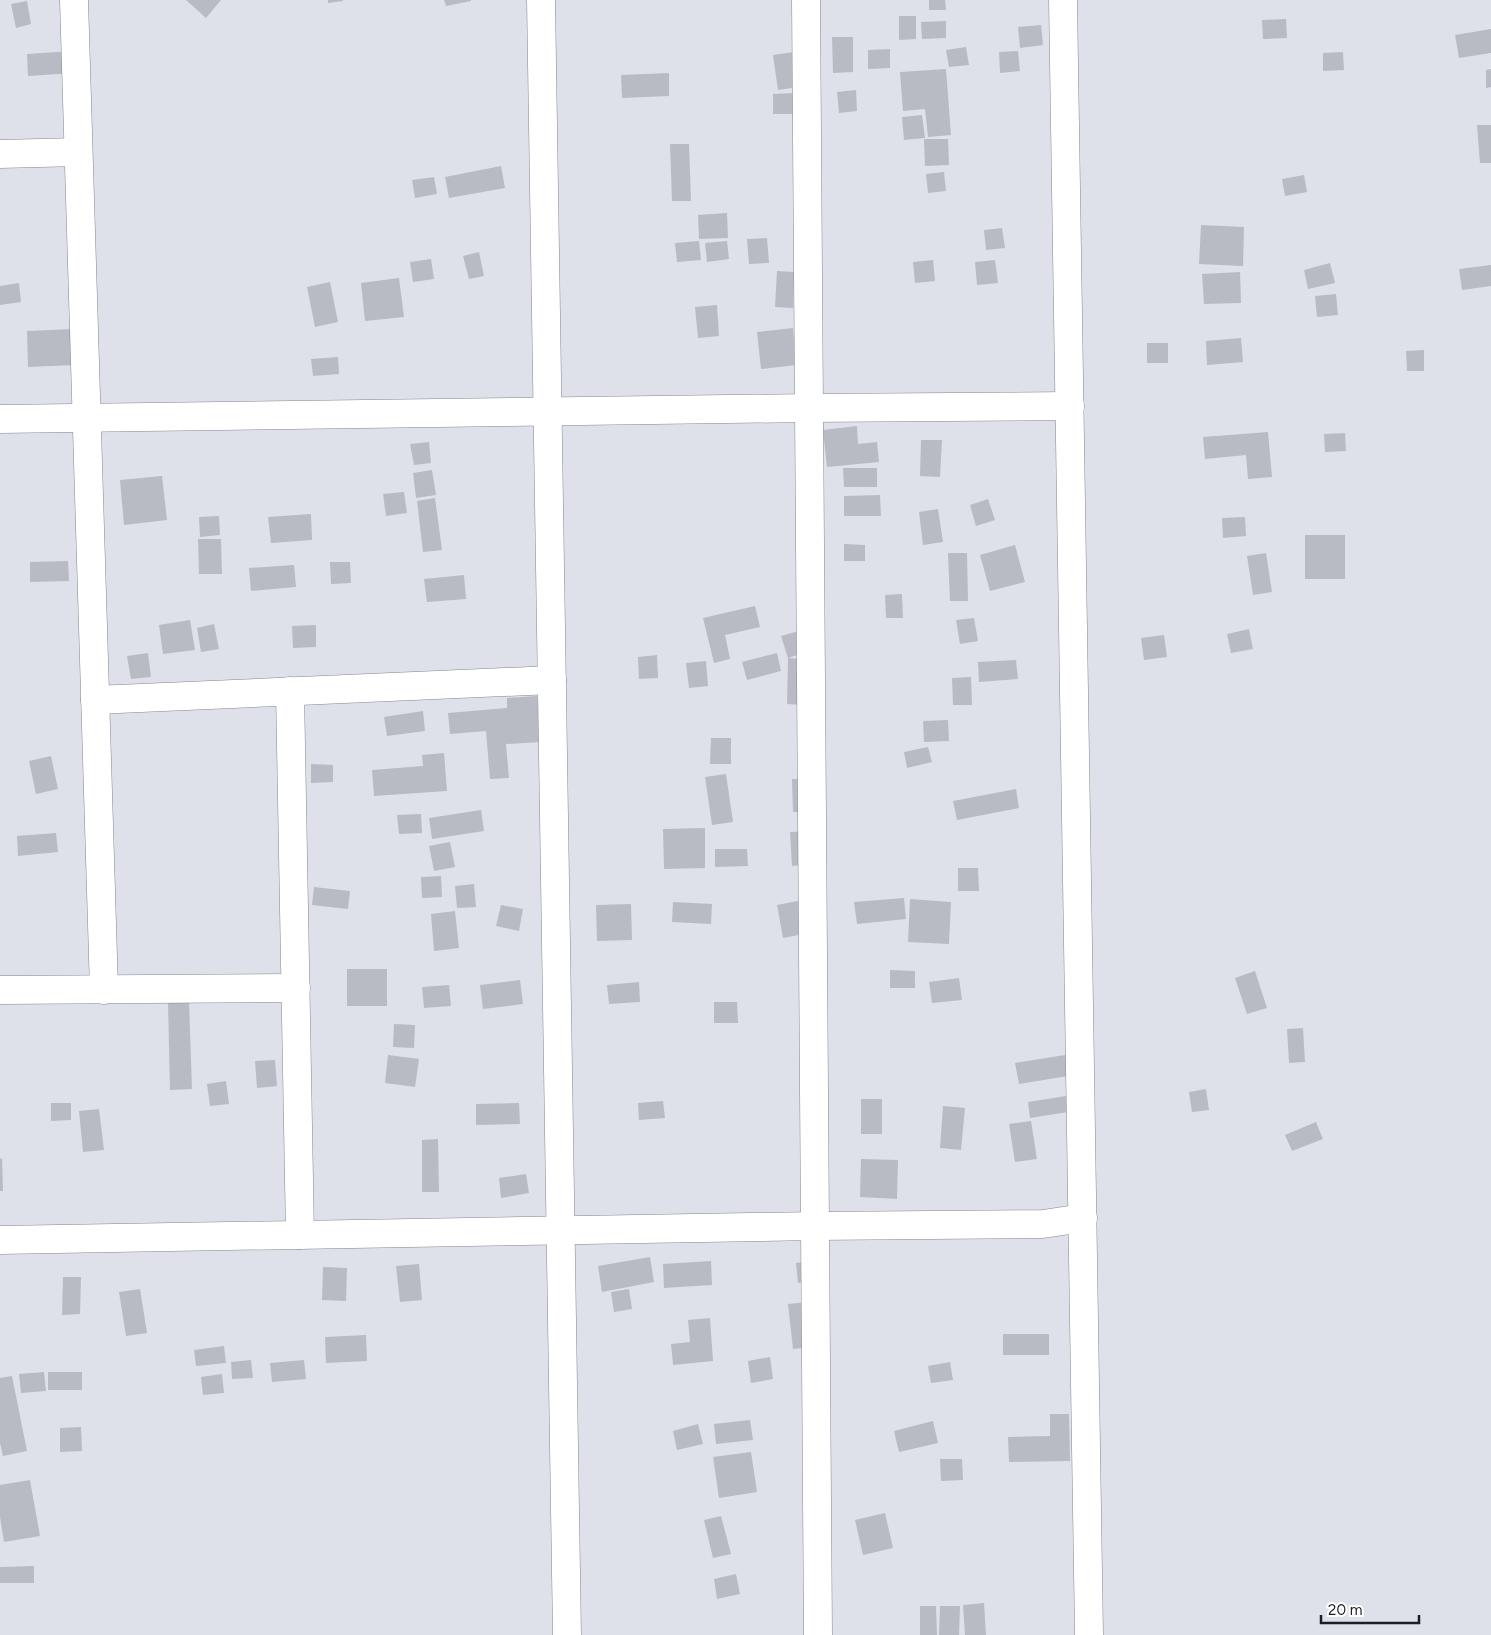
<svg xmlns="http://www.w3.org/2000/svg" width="1491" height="1635" font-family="Figtree,sans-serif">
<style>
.building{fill:#b8bbc3}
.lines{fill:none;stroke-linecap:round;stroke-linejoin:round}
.minor-casing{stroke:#858790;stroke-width:29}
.minor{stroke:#fff;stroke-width:28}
</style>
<rect width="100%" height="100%" fill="#dee1ea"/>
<g class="building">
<polygon points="186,0 221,0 206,18"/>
<polygon points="328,0 343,0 343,1 328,3"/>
<polygon points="444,0 471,0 471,1 446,6"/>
<polygon points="929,0 945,0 946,10 929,10"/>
<polygon points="27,1 31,24 16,28 11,4"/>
<polygon points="899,16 916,16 916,39 899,40"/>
<polygon points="1286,19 1287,38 1263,39 1262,20"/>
<polygon points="946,21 946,38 922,39 921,22"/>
<polygon points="1041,25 1043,45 1020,48 1018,27"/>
<polygon points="1491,29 1491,53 1459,58 1455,35"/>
<polygon points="832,37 853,37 853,72 833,73"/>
<polygon points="966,47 969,65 949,67 946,50"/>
<polygon points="890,49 890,68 868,69 868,50"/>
<polygon points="72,51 74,73 28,76 27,54"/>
<polygon points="1018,51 1020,71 1000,73 999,52"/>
<polygon points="794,52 799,87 778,90 773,55"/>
<polygon points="1343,52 1344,70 1323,71 1323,53"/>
<polygon points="946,69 951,135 928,137 925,109 903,111 900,72"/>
<polygon points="1491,69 1491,87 1486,88 1486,70"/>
<polygon points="669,73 669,96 622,98 621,75"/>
<polygon points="856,90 857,111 839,113 837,92"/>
<polygon points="795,93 796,114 773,114 773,94"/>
<polygon points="922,115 925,138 904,140 902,117"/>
<polygon points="1477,125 1491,125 1491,163 1480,163"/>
<polygon points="924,139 948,139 949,165 925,166"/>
<polygon points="670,144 689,144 691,201 672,201"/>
<polygon points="501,166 505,188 449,198 445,177"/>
<polygon points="944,172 946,191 928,193 926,174"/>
<polygon points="1304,175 1307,192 1285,196 1282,179"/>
<polygon points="434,177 437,194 415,198 412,180"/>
<polygon points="727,213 728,238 699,239 698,215"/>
<polygon points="1201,225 1244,227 1243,266 1199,264"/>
<polygon points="1002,228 1005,248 986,250 984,230"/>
<polygon points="767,238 769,263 749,264 747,239"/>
<polygon points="699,241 701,260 677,262 675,243"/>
<polygon points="727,241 729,259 707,262 705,243"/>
<polygon points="479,252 484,276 469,279 463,256"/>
<polygon points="431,259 434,279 413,282 410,262"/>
<polygon points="933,260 935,281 915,283 913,262"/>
<polygon points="995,260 998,283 977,285 975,262"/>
<polygon points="1330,263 1335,283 1308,289 1304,270"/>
<polygon points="1491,265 1491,286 1462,290 1459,269"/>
<polygon points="777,271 794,272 793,308 775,307"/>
<polygon points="1240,272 1241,303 1204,304 1202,274"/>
<polygon points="399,278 404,317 365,321 361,283"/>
<polygon points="330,282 338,322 315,327 307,287"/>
<polygon points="19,283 21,302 0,305 0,286"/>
<polygon points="1336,294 1338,315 1317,317 1315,296"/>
<polygon points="717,305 719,336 698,338 695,307"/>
<polygon points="793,328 796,365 761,369 757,332"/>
<polygon points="73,329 75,365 28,367 27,331"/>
<polygon points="1241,338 1243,362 1207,365 1206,341"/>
<rect x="1147" y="343" width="21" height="20"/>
<polygon points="1424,350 1424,371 1407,371 1406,351"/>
<polygon points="338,357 339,374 313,376 311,359"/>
<polygon points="857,426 858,444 877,442 879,462 827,467 823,430"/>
<polygon points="1268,432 1272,477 1248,479 1246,455 1205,459 1203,437"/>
<polygon points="1345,433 1346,451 1325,452 1324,434"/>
<polygon points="921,440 942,440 940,477 920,476"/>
<polygon points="429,442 431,463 414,465 410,444"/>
<polygon points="843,468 877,468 877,487 844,487"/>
<polygon points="432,470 436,495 416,498 413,473"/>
<polygon points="162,476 167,520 124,525 120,480"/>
<polygon points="404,492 407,513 386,516 383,494"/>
<polygon points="880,495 881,516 844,516 844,496"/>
<polygon points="435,498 442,550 423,552 417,501"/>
<polygon points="988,499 995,520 976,526 970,505"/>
<polygon points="938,509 943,542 923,545 919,512"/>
<polygon points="311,514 312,540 271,543 268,517"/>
<polygon points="219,516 220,535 200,537 199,517"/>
<polygon points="1245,517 1246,536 1223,538 1222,518"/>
<rect x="1305" y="535" width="40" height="44"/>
<polygon points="198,539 221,539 222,574 199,574"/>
<polygon points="844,544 865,545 865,561 844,561"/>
<polygon points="1015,545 1025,582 990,591 980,555"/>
<polygon points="948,553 967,553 968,601 950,601"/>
<polygon points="1266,553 1272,592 1253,595 1247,556"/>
<polygon points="68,561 69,581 30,582 30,562"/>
<polygon points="330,562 350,562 351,583 331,584"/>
<polygon points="294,565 296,587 251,591 249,568"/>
<polygon points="464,575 466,599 427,602 424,579"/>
<polygon points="902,594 903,618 886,618 885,595"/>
<polygon points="755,606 760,627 725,635 730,659 714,663 703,618"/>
<polygon points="974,618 978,641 960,644 956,620"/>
<polygon points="190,620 195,650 163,654 159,625"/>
<polygon points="214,624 219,649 201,652 197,628"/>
<polygon points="316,625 316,647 293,648 292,626"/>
<polygon points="1249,629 1253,649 1231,653 1227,634"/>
<polygon points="802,630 809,651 788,658 781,636"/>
<polygon points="1164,635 1167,657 1144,660 1141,638"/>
<polygon points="148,653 151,677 131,679 127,656"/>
<polygon points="777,653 781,671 747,680 742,662"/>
<polygon points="657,655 658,678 639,679 638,657"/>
<polygon points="788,658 805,659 804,705 787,704"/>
<polygon points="1016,660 1018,679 979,682 978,662"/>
<polygon points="706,661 708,686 689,688 686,663"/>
<polygon points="971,677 972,705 953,705 952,678"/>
<polygon points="537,696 541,742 506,744 509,778 490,779 486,731 450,734 448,713 507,708 507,698"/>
<polygon points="423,711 425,731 387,736 384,717"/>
<polygon points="948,720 949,741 924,742 923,721"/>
<polygon points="711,738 731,738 731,764 710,764"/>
<polygon points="928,747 932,762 907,768 904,752"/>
<polygon points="444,753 447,791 374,796 372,770 423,766 422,755"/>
<polygon points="51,756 58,789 36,794 29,761"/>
<polygon points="311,764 333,765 333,782 311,783"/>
<polygon points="726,774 733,822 712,825 705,777"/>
<polygon points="792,779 816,779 817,812 793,812"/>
<polygon points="1016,789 1019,808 957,820 953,801"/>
<polygon points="481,810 484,831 432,839 429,818"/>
<polygon points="421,814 422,833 399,834 397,815"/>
<polygon points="705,828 705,868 664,869 663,829"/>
<polygon points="810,831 812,864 792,866 790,832"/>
<polygon points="56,833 58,852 18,856 17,836"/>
<polygon points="450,842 455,867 434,871 429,846"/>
<polygon points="715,849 747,849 748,866 715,867"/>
<polygon points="958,868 978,868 979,891 958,891"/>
<polygon points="441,876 442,897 422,898 421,877"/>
<polygon points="474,884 476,907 457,908 455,886"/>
<polygon points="314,887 350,891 348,909 312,905"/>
<polygon points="904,898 906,919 857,924 854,902"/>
<polygon points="808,899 814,932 783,938 777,905"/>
<polygon points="910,899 951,902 949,944 908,942"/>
<polygon points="673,902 712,904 711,924 672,922"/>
<polygon points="631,904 632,940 597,941 596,905"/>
<polygon points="501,905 523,909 519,931 496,926"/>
<polygon points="455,911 459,948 434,951 431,914"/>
<rect x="347" y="969" width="40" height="37"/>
<polygon points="890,970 915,971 915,988 890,988"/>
<polygon points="1255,971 1267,1008 1247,1014 1235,978"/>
<polygon points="959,978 962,1000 932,1003 929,982"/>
<polygon points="520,980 523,1004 483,1009 480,985"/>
<polygon points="639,982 640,1002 609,1004 607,985"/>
<polygon points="449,985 451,1006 424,1008 422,987"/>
<polygon points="189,1001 192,1089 170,1090 168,1002"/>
<polygon points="714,1002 737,1002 738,1023 714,1023"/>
<polygon points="394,1024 415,1025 414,1048 393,1047"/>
<polygon points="1303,1028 1305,1062 1289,1063 1287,1029"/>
<polygon points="388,1055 419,1059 415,1087 385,1083"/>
<polygon points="1065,1055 1068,1076 1019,1084 1015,1063"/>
<polygon points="275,1060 277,1086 257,1088 255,1061"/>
<polygon points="226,1081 229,1104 210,1106 207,1084"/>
<polygon points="1206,1089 1209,1110 1192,1112 1189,1092"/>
<polygon points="1066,1096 1068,1112 1030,1118 1028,1102"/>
<rect x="861" y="1099" width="21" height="35"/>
<polygon points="663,1101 665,1118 639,1120 638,1103"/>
<polygon points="51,1103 71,1103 71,1120 51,1121"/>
<polygon points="519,1103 520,1124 476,1125 476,1104"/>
<polygon points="943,1106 965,1108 961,1150 940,1148"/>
<polygon points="99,1109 104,1150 83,1152 79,1111"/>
<polygon points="1031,1121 1037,1159 1015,1162 1009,1124"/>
<polygon points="1316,1122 1323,1139 1292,1151 1285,1135"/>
<polygon points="438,1139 439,1192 422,1192 422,1140"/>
<polygon points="2,1158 3,1191 0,1191 0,1159"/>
<polygon points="861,1159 898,1160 897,1199 860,1197"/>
<polygon points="526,1174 529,1193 501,1198 499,1178"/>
<polygon points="650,1257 654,1282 602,1292 598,1266"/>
<polygon points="711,1261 712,1285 664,1288 663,1264"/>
<polygon points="815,1261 818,1281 798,1283 796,1263"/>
<polygon points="419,1264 422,1300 400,1302 396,1266"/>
<polygon points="323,1267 347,1268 346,1301 322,1300"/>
<polygon points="63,1277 81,1277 80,1314 62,1315"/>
<polygon points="140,1289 147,1333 126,1336 119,1292"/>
<polygon points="629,1289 632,1309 614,1312 611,1292"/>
<polygon points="807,1302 812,1347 793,1349 788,1304"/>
<polygon points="710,1318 713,1361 673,1365 671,1344 690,1342 688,1320"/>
<rect x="1003" y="1334" width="46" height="21"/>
<polygon points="366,1335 367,1361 326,1363 325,1337"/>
<polygon points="224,1346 226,1363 196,1366 194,1350"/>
<polygon points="770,1357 773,1379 751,1383 748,1361"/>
<polygon points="251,1360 253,1378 232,1379 231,1362"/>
<polygon points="304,1360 306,1379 272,1382 270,1363"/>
<polygon points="950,1362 953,1380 931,1383 928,1366"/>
<polygon points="44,1372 46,1391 21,1393 19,1374"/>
<rect x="48" y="1372" width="34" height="18"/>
<polygon points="222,1374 224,1393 203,1395 201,1377"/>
<polygon points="12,1376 27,1451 3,1456 0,1443 0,1378"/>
<polygon points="1050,1414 1069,1414 1070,1461 1009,1462 1008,1437 1050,1436"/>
<polygon points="750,1420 753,1440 716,1444 714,1424"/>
<polygon points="933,1421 938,1443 899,1452 894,1431"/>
<polygon points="698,1424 703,1444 677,1450 673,1431"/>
<polygon points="81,1427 82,1451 60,1452 60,1428"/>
<polygon points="751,1452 757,1492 719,1498 713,1457"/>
<polygon points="940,1459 962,1459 963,1480 941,1481"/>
<polygon points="30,1480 40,1536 4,1542 0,1517 0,1485"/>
<polygon points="885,1513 893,1548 863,1555 855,1520"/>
<polygon points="721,1516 731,1554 713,1558 704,1520"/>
<polygon points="34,1566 34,1583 0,1583 0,1567"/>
<polygon points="736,1574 740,1594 717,1599 714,1579"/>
<polygon points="984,1603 986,1635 965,1635 963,1605"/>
<polygon points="920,1606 936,1606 937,1635 920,1635"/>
<polygon points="940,1606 960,1606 959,1635 939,1635"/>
</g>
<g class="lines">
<defs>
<g id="minor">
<polyline points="74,0 104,990"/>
<polyline points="541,0 567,1635"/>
<polyline points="806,0 818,1635"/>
<polyline points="1063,0 1089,1635"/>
<polyline points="0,154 78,152"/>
<polyline points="0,419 809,408 1070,406"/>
<polyline points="290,691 300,1235"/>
<polyline points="95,700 552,680"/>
<polyline points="0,990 296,988"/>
<polyline points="0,1240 815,1226 1043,1224 1083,1218"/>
</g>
</defs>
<use href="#minor" class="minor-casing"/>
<use href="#minor" class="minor"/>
</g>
<path d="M1321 1615v8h98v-8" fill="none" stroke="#1d1e21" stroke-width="2.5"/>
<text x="1328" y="1615" font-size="15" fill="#1d1e21" stroke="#ffffff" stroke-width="4" paint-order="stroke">20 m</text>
</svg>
